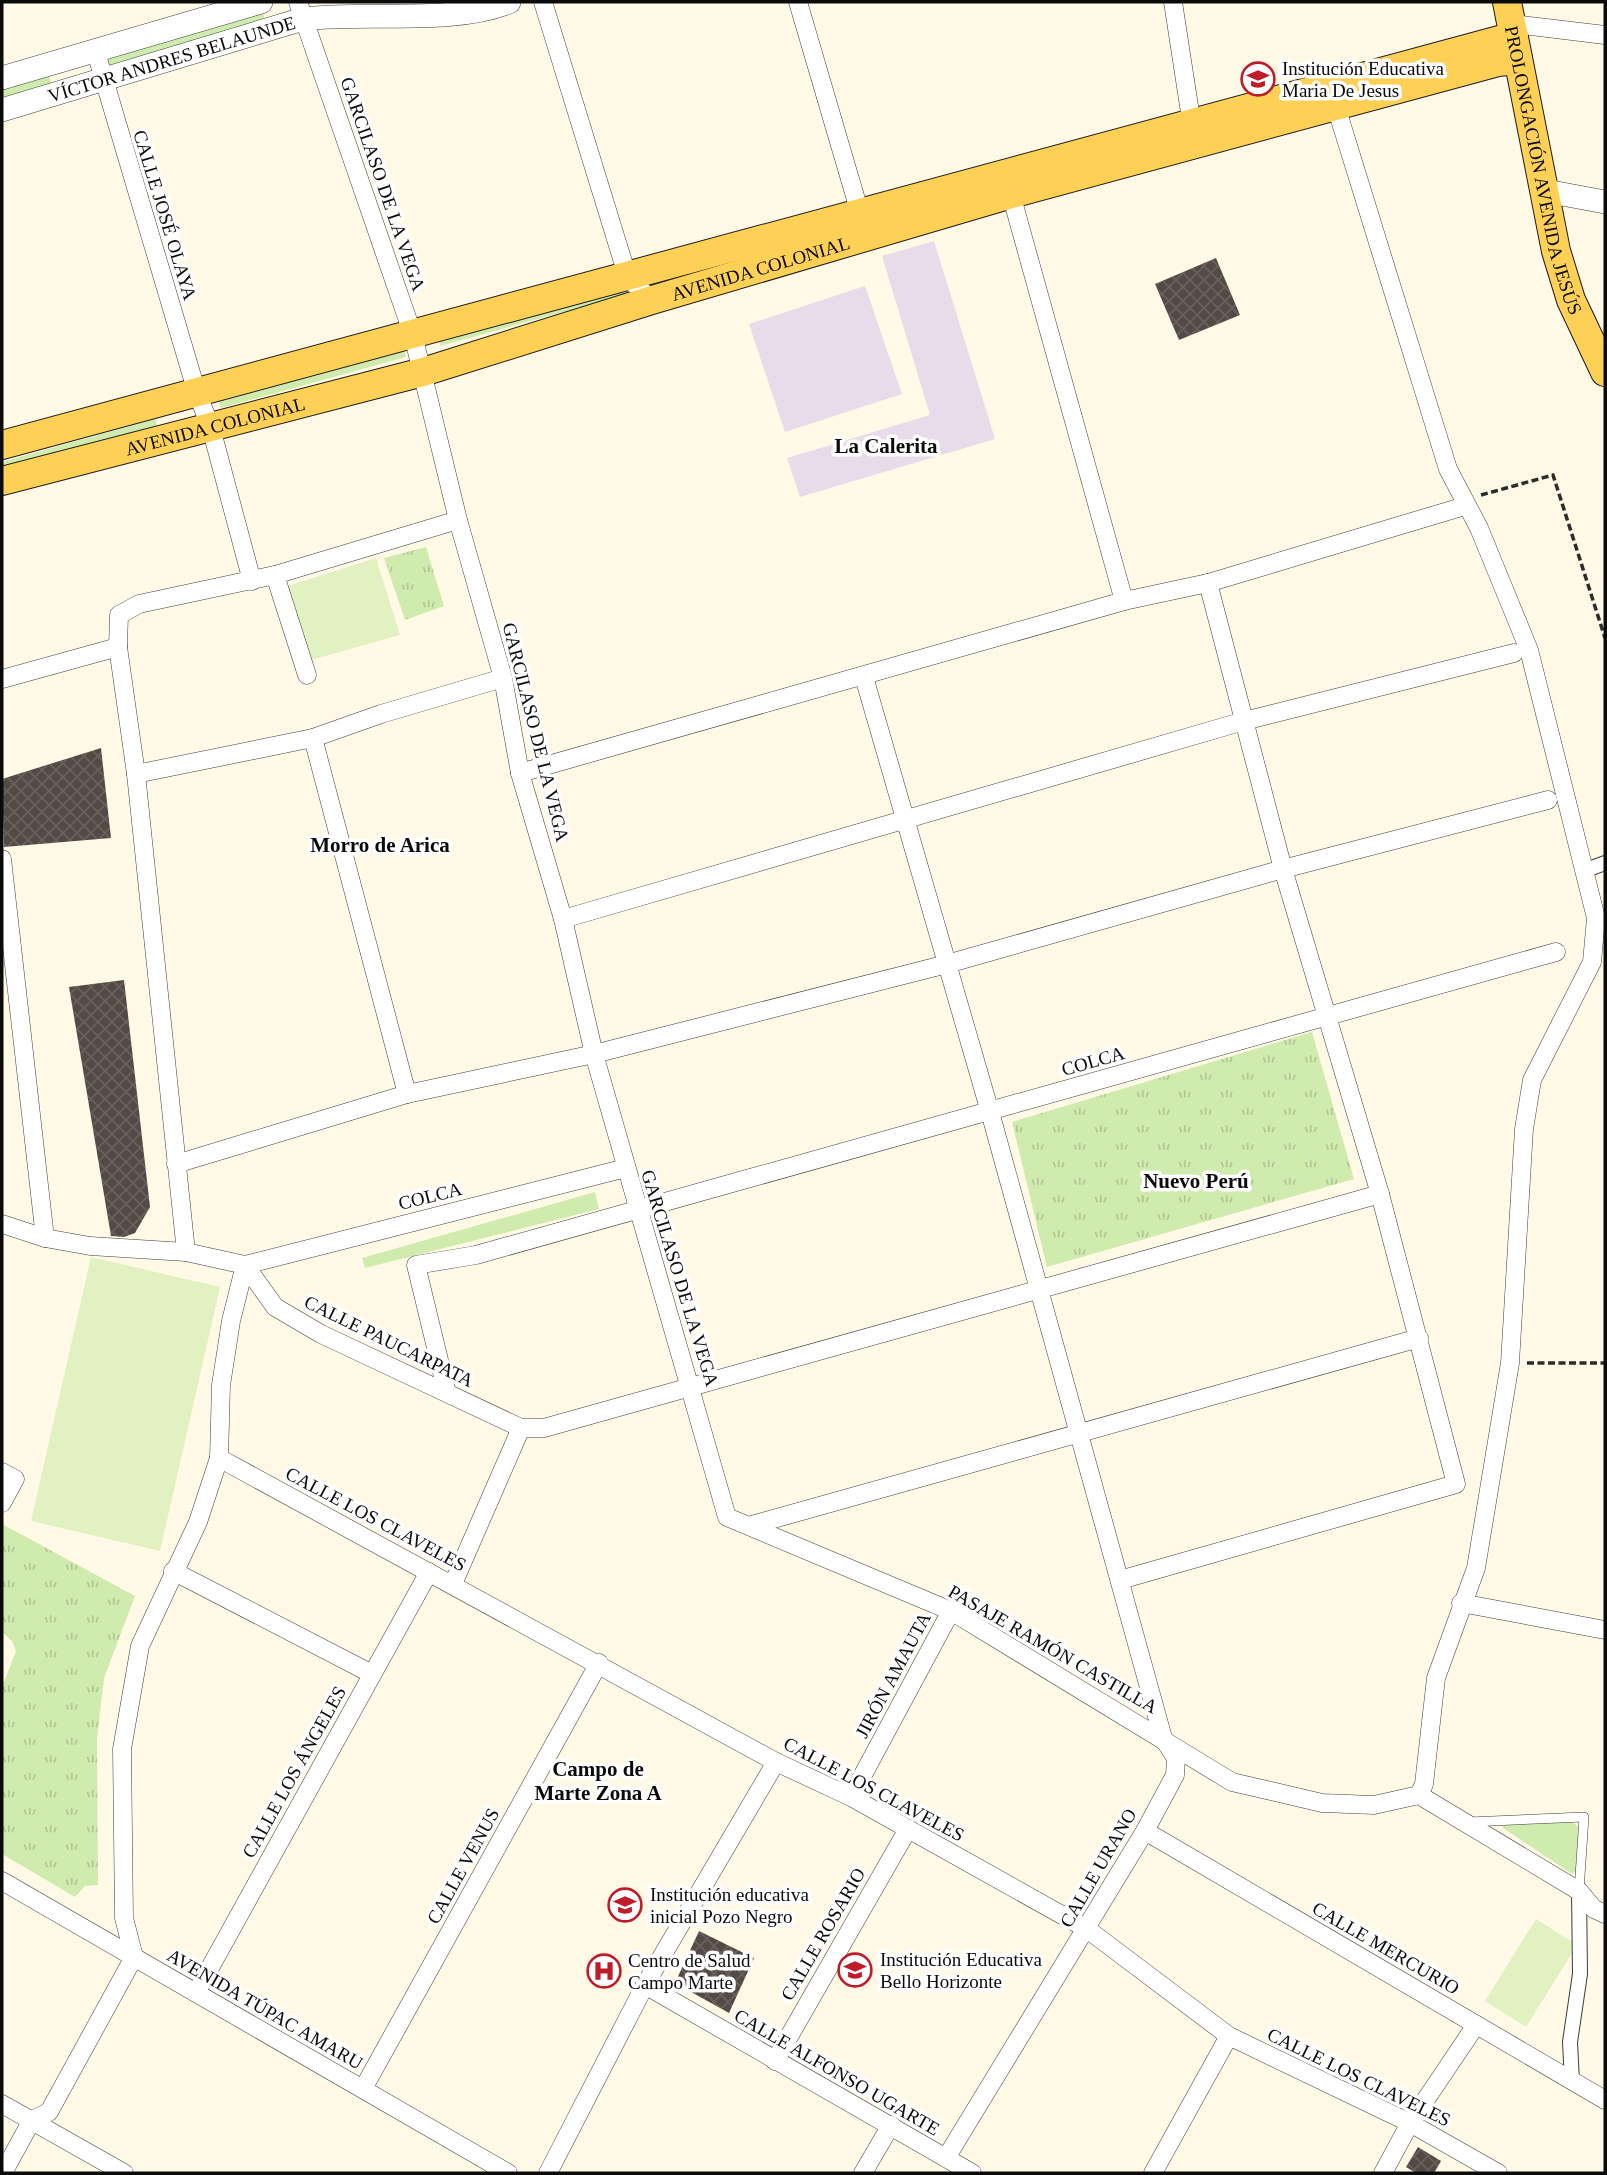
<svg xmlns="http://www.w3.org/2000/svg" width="1607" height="2175" font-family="'Times New Roman',serif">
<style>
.industrial{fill:#e8dcea}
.grass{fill:#d0ebae}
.park{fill:url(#park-tufts)}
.pitch{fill:#e2f1c1}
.building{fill:url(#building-cross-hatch)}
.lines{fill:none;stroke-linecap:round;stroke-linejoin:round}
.service-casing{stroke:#3d3d3d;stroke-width:10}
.pedestrian-casing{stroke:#3d3d3d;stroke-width:16}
.minor-casing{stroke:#3d3d3d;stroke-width:19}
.tertiary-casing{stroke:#3d3d3d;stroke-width:24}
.primary-casing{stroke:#1b1b1b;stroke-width:30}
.path{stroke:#2c2c2c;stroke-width:3.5;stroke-dasharray:7 3.5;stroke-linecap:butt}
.service{stroke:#fff;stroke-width:9}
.pedestrian{stroke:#fff;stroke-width:14}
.minor{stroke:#fff;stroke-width:18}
.tertiary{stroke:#fff;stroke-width:23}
.primary{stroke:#ffd056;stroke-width:28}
.labels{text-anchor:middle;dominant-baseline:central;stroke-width:7;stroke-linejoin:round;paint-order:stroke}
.street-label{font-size:19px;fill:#0a0a0a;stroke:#fff}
.poi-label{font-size:19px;fill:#0a0a0a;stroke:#fff;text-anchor:start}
.neighbourhood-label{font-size:21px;font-weight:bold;fill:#0a0a0a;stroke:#fff}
</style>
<defs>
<pattern id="park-tufts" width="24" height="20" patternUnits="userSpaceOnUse" patternTransform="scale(1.75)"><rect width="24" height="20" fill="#d0ebae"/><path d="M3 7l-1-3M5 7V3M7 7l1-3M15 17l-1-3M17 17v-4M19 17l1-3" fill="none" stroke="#b1c894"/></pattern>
<pattern id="building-cross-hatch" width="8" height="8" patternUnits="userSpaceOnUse" patternTransform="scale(1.75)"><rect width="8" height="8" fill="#534a45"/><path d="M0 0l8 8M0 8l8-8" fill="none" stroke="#67605c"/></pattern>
</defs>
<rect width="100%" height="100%" fill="#fff9e6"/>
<g class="industrial">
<polygon points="934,241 995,439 800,497 787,458 930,415 882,256"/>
<polygon points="865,286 902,394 785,432 749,324"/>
</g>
<g class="grass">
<polygon points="263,13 265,20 99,69 97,61"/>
<polygon points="49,75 52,85 2,99 2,88"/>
<polygon points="627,289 628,294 440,346 439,341"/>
<polygon points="404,350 406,357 221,408 219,401"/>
<polygon points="155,419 158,428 2,472 2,462"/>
<polygon points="595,1192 599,1209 365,1268 362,1258"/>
<polygon points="1573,1822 1578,1827 1577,1870 1572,1874 1503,1828 1503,1824"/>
</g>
<g class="park">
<polygon points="426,547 444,606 405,620 384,558"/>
<polygon points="1312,1032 1354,1179 1047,1267 1012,1122"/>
<polygon points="2,1524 135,1596 104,1678 97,1739 98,1885 85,1886 75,1897 2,1854 2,1687 16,1651 12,1641 2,1632"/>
</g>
<g class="pitch">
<polygon points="376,558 400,635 297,664 272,591"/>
<polygon points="91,1257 220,1287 160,1551 31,1521"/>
<polygon points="1536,1919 1577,1945 1526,2027 1485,2001"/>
</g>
<g class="building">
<polygon points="1216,258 1240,315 1179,340 1155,284"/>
<polygon points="101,748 111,838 4,847 2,779"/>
<polygon points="124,980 150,1207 135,1233 124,1237 111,1236 69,987"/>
<polygon points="699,1931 754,1958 729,2013 675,1983"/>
<polygon points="1418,2147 1441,2161 1434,2173 1416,2173 1406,2167"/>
</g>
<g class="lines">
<defs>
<polyline id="service" points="1469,1822 1584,1817 1579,1891"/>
<g id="pedestrian">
<polyline points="1586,870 1605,863"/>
<polyline points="1572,2082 1570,2042 1580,1974 1579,1891"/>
</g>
<g id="minor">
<polyline points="298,2 413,335 458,520 503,678 520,773 563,919 594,1054 727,1517 951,1611 1232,1782 1322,1803 1374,1805 1419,1795 1424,1784 1436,1678 1476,1568 1510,1363 1524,1129 1532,1080 1592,962 1596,918 1529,650 1479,528 1448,469 1333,97"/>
<polyline points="543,2 628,278 652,300"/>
<polyline points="798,2 862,220"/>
<polyline points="1173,2 1193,132"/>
<polyline points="1514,24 1605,35"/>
<polyline points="95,49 197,393 211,428 252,581"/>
<polyline points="1009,187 1124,601"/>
<polyline points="275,575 307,675"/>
<polyline points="864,677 990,1112 1163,1738 1176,1758 1175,1775 1145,1831 946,2158"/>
<polyline points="2,679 118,647"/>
<polyline points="313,738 407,1094"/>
<polyline points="520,773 1124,601 1208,583 1465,506"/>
<polyline points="136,774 313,738 381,714 503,678"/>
<polyline points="2,859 45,1238"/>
<polyline points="563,919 1244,721 1514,653"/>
<polyline points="176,1164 407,1094 594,1054 947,964 1283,869 1548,800"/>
<polyline points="2,1224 45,1238 90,1246 186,1252 245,1265 275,1307 321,1334 521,1428 544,1428 1380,1194"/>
<polyline points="186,1252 136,774 118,647 119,615 139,604 275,575 458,520"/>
<polyline points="447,1393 416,1265 476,1255 1556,952"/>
<polyline points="219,1458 776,1762 851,1797 1087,1929 1229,2036 1410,2123 1498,2173"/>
<polyline points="2,1472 15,1479 2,1503"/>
<polyline points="752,1525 1419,1338"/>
<polyline points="173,1571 372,1674"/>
<polyline points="1120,1580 1456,1484 1380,1194 1283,869 1208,583"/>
<polyline points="453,1584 521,1428"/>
<polyline points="1461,1603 1605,1630"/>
<polyline points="1419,1795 1579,1891 1594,1909 1605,1914"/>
<polyline points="851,1797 951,1611"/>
<polyline points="1145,1831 1605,2100"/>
<polyline points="2,1881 508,2173"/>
<polyline points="645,1985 972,2173"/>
<polyline points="196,1993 429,1572"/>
<polyline points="775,2061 908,1829"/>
<polyline points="363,2089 599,1663"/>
<polyline points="2,2104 124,2173"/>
<polyline points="3,2173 32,2120 49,2112 134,1957 124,1918 122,1749 140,1646 198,1522 219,1458 221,1385 231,1321 245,1265 626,1168"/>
<polyline points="548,2173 645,1985 776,1762"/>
<polyline points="863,2173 891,2125"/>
<polyline points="1153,2173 1229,2036"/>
<polyline points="1383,2173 1410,2123 1476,2025"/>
</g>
<g id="tertiary">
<polyline points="2,78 261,2"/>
<path id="s1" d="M2,110l301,-91c62,-8 150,6 206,-17"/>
<polyline points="1546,191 1605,202"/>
</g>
<g id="primary">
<path id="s2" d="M1507,2l49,249 15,49 34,72"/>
<polyline points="2,445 1514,36"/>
<path id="s3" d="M2,481l421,-109 229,-72 359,-106 487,-132 20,-2"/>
</g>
</defs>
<use href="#service" class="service-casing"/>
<use href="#pedestrian" class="pedestrian-casing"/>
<use href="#minor" class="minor-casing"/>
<use href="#tertiary" class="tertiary-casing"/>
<use href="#primary" class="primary-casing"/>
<g class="path">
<polyline points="1481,495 1553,475 1605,638"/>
<polyline points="1527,1363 1605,1363"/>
</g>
<use href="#service" class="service"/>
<use href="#pedestrian" class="pedestrian"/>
<use href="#minor" class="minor"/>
<use href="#tertiary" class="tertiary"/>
<use href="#primary" class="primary"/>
</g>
<defs>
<symbol id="school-ring" viewBox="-11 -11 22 22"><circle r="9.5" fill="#fff" stroke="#c01b29" stroke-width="1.5"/><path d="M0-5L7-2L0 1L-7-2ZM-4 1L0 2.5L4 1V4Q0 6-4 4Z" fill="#c01b29"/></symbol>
<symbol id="hospital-ring" viewBox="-11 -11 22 22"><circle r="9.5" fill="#fff" stroke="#c01b29" stroke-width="1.5"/><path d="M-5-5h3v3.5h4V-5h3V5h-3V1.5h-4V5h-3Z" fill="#c01b29"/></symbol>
</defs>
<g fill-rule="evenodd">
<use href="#school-ring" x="1239" y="60" width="38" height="38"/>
<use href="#school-ring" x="606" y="1886" width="38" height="38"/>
<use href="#school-ring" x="836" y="1951" width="38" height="38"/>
<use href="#hospital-ring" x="585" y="1952" width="38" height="38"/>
</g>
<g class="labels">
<g class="street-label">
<text stroke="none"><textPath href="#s1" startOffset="177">VÍCTOR ANDRES BELAUNDE</textPath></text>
<text stroke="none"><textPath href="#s2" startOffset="172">PROLONGACIÓN AVENIDA JESÚS</textPath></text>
<text transform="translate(383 184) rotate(71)">GARCILASO DE LA VEGA</text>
<text transform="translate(165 215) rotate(73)">CALLE JOSÉ OLAYA</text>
<text stroke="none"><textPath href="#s3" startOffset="788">AVENIDA COLONIAL</textPath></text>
<text stroke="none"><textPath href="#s3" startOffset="220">AVENIDA COLONIAL</textPath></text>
<text transform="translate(536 732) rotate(76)">GARCILASO DE LA VEGA</text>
<text transform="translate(1093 1061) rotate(-16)">COLCA</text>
<text transform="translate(430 1196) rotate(-14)">COLCA</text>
<text transform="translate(680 1278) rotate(73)">GARCILASO DE LA VEGA</text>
<text transform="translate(389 1341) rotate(26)">CALLE PAUCARPATA</text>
<text transform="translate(376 1519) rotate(28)">CALLE LOS CLAVELES</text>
<text transform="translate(1053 1649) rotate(30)">PASAJE RAMÓN CASTILLA</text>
<text transform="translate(893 1675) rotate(-62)">JIRÓN AMAUTA</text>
<text transform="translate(294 1772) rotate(-61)">CALLE LOS ÁNGELES</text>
<text transform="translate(874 1789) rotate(28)">CALLE LOS CLAVELES</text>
<text transform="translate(463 1866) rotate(-61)">CALLE VENUS</text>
<text transform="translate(1098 1868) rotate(-60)">CALLE URANO</text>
<text transform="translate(823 1934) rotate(-60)">CALLE ROSARIO</text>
<text transform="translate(1386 1948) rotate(30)">CALLE MERCURIO</text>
<text transform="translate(265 2009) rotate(30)">AVENIDA TÚPAC AMARU</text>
<text transform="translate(837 2072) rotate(30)">CALLE ALFONSO UGARTE</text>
<text transform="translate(1359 2077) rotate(26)">CALLE LOS CLAVELES</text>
</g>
<g class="poi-label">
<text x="1282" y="68">Institución Educativa<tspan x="1282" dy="22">Maria De Jesus</tspan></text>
<text x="650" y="1894">Institución educativa<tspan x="650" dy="22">inicial Pozo Negro</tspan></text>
<text x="880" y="1959">Institución Educativa<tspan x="880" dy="22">Bello Horizonte</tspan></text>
<text x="628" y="1960">Centro de Salud<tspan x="628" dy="22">Campo Marte</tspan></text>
</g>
<g class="neighbourhood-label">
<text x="886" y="446">La Calerita</text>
<text x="380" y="845">Morro de Arica</text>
<text x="1196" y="1181">Nuevo Perú</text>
<text x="598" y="1769">Campo de<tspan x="598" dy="24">Marte Zona A</tspan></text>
</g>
</g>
<rect width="1607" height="2175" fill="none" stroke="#0a0a0a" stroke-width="7"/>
</svg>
